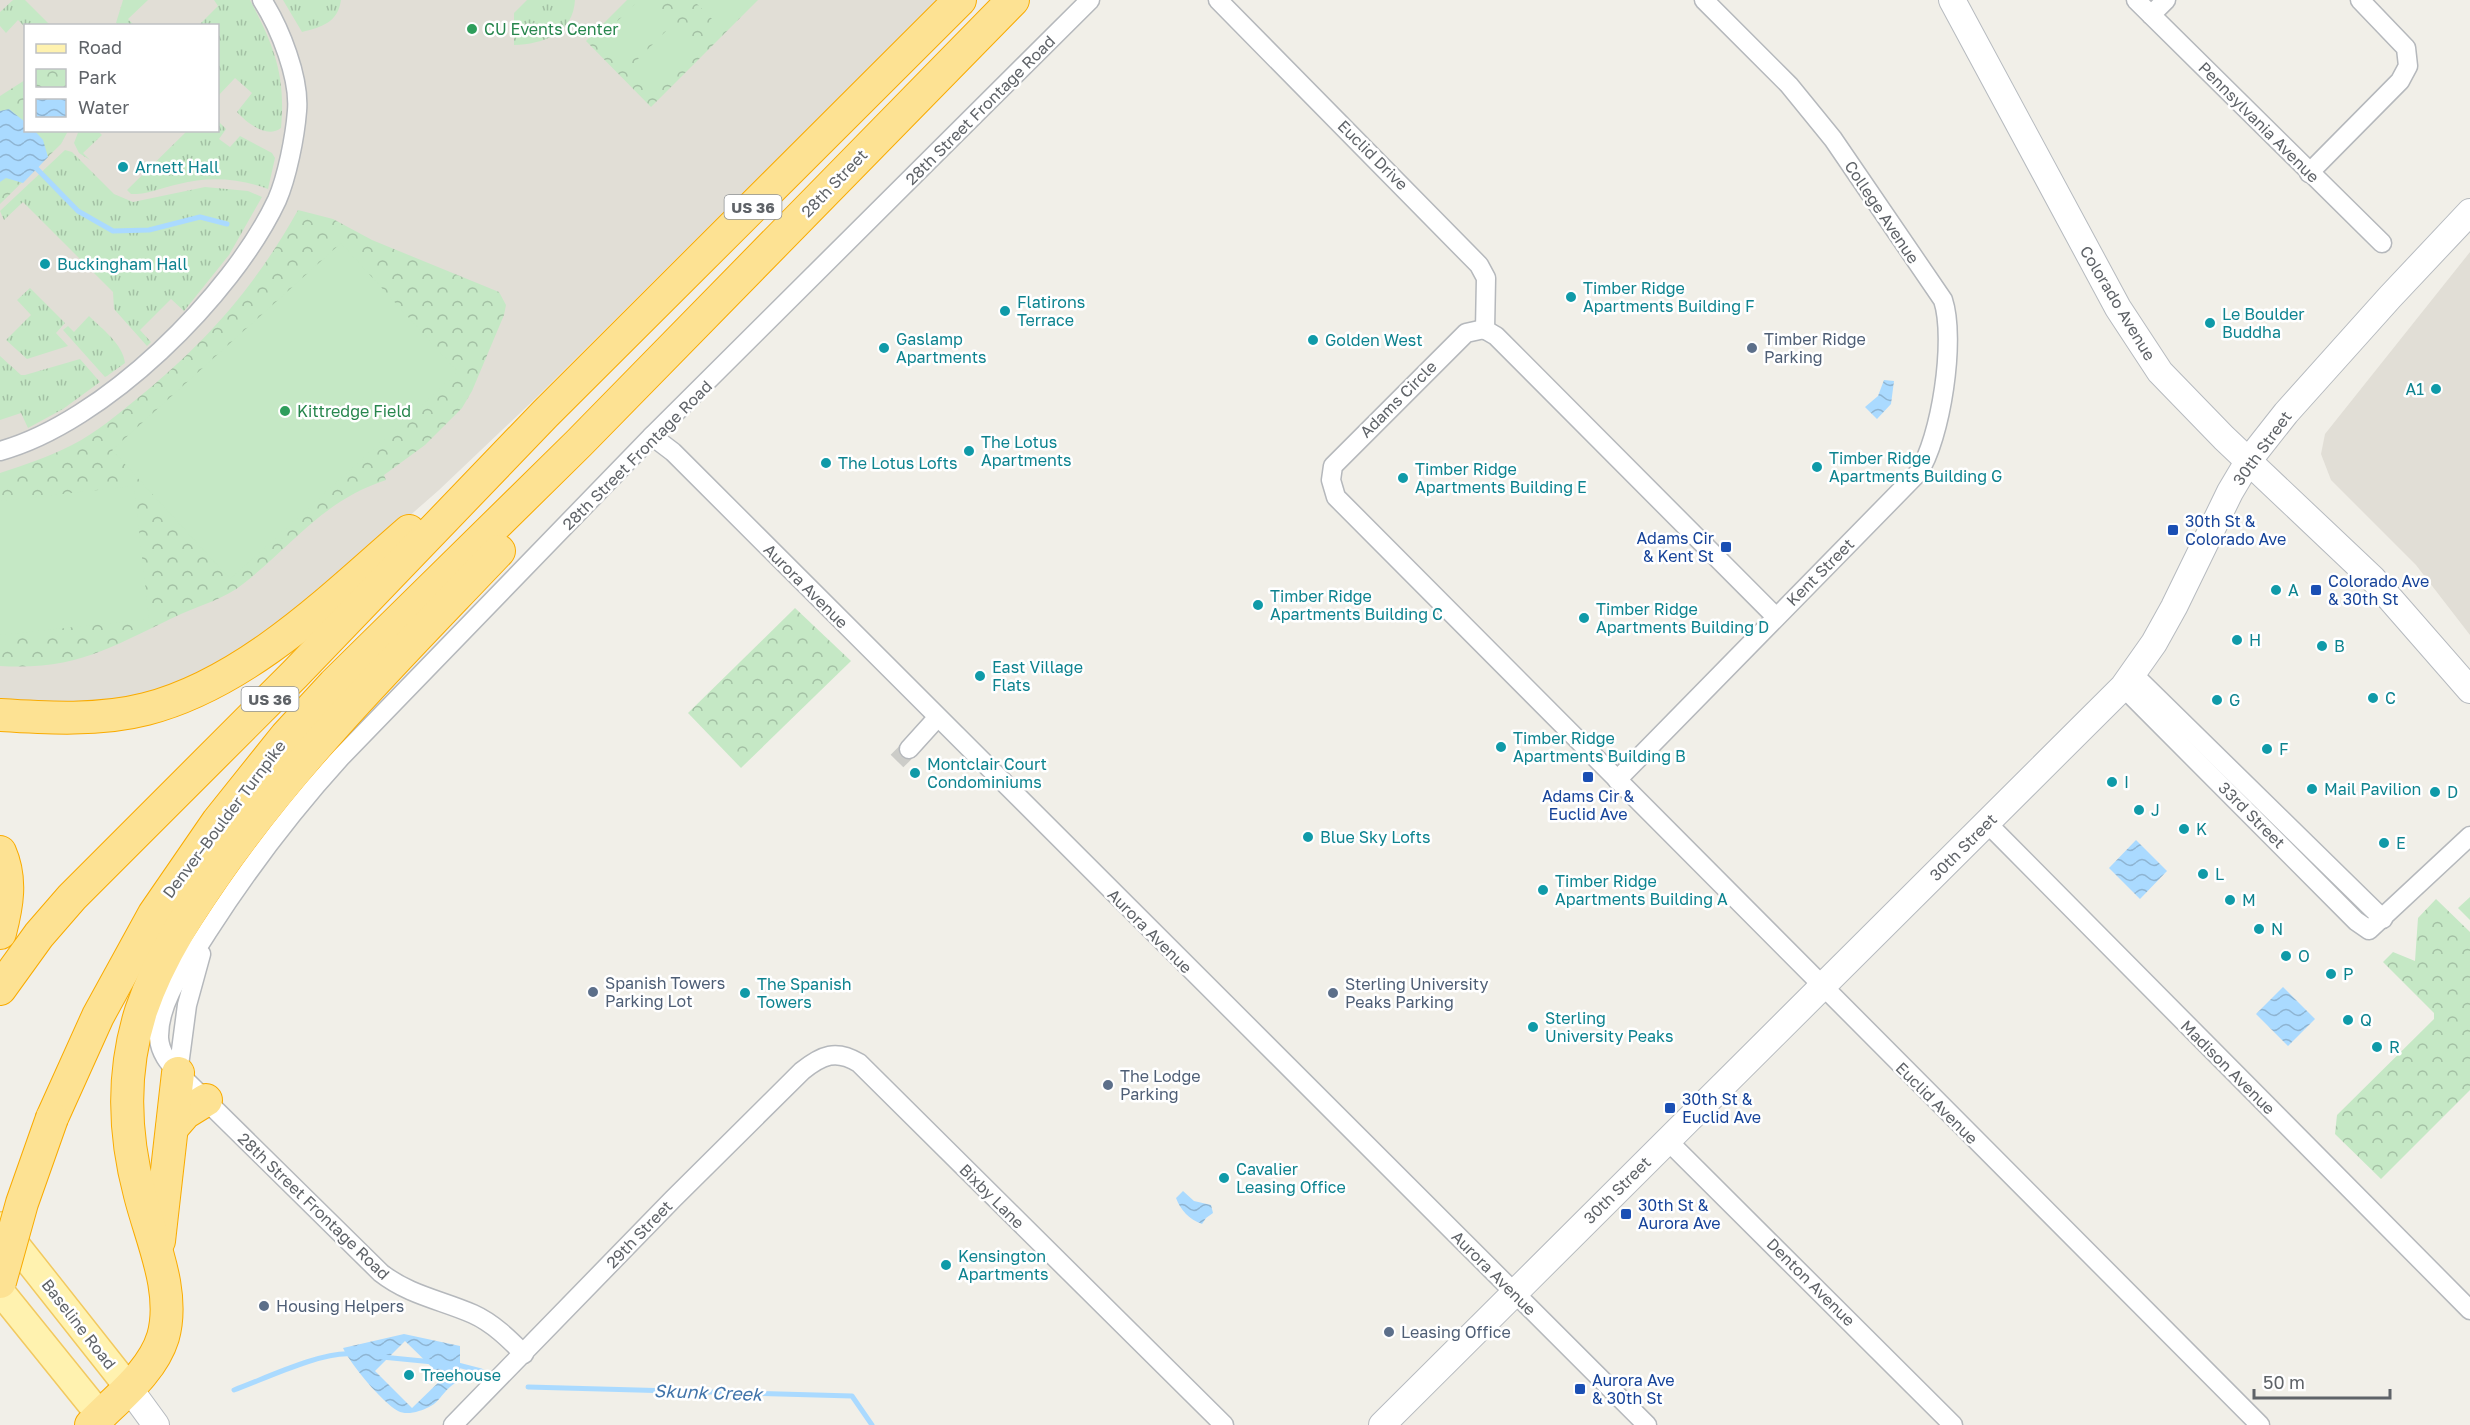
<svg xmlns="http://www.w3.org/2000/svg" width="2470" height="1425" font-family="'Golos Text',sans-serif">
<style>
.education{fill:#e1ded6;fill-rule:evenodd}
.grass{fill:url(#grass-tufts)}
.park{fill:url(#park-crowns)}
.pitch{fill:#c5e8c5}
.water{fill:url(#water-waves);fill-rule:evenodd}
.lines{fill:none;stroke-linecap:round;stroke-linejoin:round}
.stream{stroke:#aadaff;stroke-width:5}
.street-tunnel{stroke:#ccccc8;stroke-width:18;stroke-dasharray:18 9;stroke-linecap:butt}
.street-casing{stroke:#b5b8bc;stroke-width:21}
.secondary-casing{stroke:#b6babf;stroke-width:28}
.primary-casing{stroke:#f2c960;stroke-width:30}
.highway-casing{stroke:#f9ab00;stroke-width:34}
.street{stroke:#fff;stroke-width:18}
.secondary{stroke:#fff;stroke-width:26}
.primary{stroke:#fff2af;stroke-width:27}
.highway{stroke:#fde293;stroke-width:32}
.highway-bridge-casing{stroke:#f9ab00;stroke-width:34;stroke-linecap:butt}
.highway-bridge{stroke:#fde293;stroke-width:32}
.leisure-dot{fill:#2e9e5b;stroke:#fff;stroke-width:2}
.culture-dot{fill:#0f9aa8;stroke:#fff;stroke-width:2}
.service-dot{fill:#5c6f8a;stroke:#fff;stroke-width:2}
.transit-dot{fill:#1a4fb4;stroke:#fff;stroke-width:2}
.labels{text-anchor:middle;dominant-baseline:central;stroke-width:5;stroke-linejoin:round;paint-order:stroke}
.shield{fill:#fff;stroke:#8f9295;stroke-width:1.5}
.shield-label{font-size:15px;font-weight:bold;fill:#5f6368}
.leisure-label{font-size:16px;fill:#27864d;stroke:#fff;text-anchor:start}
.street-label{font-size:16px;fill:#5f6368;stroke:#fff}
.culture-label{font-size:16px;fill:#0d838f;stroke:#fff;text-anchor:start}
.service-label{font-size:16px;fill:#4e5e75;stroke:#fff;text-anchor:start}
.transit-label{font-size:16px;fill:#164399;stroke:#fff;text-anchor:start}
.water-label{font-size:18px;font-style:italic;fill:#4174aa;stroke:#fff}
</style>
<defs>
<pattern id="grass-tufts" width="24" height="20" patternUnits="userSpaceOnUse" patternTransform="scale(1.5)"><rect width="24" height="20" fill="#c5e8c5"/><path d="M3 7l-1-3M5 7V3M7 7l1-3M15 17l-1-3M17 17v-4M19 17l1-3" fill="none" stroke="#a3c0a4"/></pattern>
<pattern id="park-crowns" width="20" height="18" patternUnits="userSpaceOnUse" patternTransform="scale(1.5)"><rect width="20" height="18" fill="#c5e8c5"/><path d="M2 6a3 3 0 1 1 6 0M12 15a3 3 0 1 1 6 0" fill="none" stroke="#a3c0a4"/></pattern>
<pattern id="water-waves" width="16" height="10" patternUnits="userSpaceOnUse" patternTransform="scale(1.5)"><rect width="16" height="10" fill="#aadaff"/><path d="M0 5q4-4 8 0t8 0" fill="none" stroke="#8eb4d2"/></pattern>
</defs>
<rect width="100%" height="100%" fill="#f1efe8"/>
<g class="education">
<path d="M0,0h937l-400,397 -98,93 -121,106 -92,68 -80,35 -146,7zM26,26h192v104h-192z"/>
<polygon points="2470,252 2470,635 2416,565 2331,480 2321,454 2325,434"/>
</g>
<g class="grass">
<polygon points="13,0 25,0 50,25 25,27 18,20 6,33 0,26 0,12"/>
<polygon points="123,0 148,0 128,19 134,25 119,25 116,23"/>
<path d="M214,0h36c24,46 36,75 31,128 -14,11 -34,-5 -44,-16l15,-19 -17,-15 -17,18v-70l-19,-1 19,-19z"/>
<path d="M283,0h58c-3,23 -20,27 -39,32z"/>
<path d="M527,0h48c-2,34 -32,44 -61,45v-32z"/>
<path d="M218,121l8,8 -7,10 11,8 10,-11 32,17 3,5 -7,31c-29,-11 -60,-13 -89,-5 -15,3 -28,9 -42,10h-6l-4,-4 60,-59 31,-1z"/>
<polygon points="79,130 99,132 102,135 83,153 90,160 79,153 74,143"/>
<polygon points="65,150 72,152 114,194 133,202 205,187 248,191 262,197 229,255 184,311 171,299 140,330 151,342 147,346 114,309 113,292 23,202 4,220 0,211"/>
<polygon points="30,288 65,323 56,333 68,346 27,359 6,340 31,315 17,300"/>
<path d="M89,316c13,13 34,28 36,47l-18,13 -2,1 -42,-47 5,-4 6,6z"/>
<polygon points="0,356 21,375 25,375 80,359 100,382 63,409 28,428 21,413 0,420"/>
</g>
<g class="park">
<polygon points="627,0 758,0 651,107 586,41"/>
<polygon points="25,80 26,130 68,131 61,144 0,204 0,96"/>
<path d="M298,210l35,9 39,21 127,52 7,13 -2,10 -32,76 -10,17 -37,37 -41,30 2,5c-64,21 -93,65 -143,104 -17,14 -42,21 -62,30 -67,31 -103,57 -181,52v-193c24,-8 49,-16 72,-28 24,-12 46,-31 67,-48 68,-56 116,-110 159,-187z"/>
<polygon points="795,608 851,661 741,768 688,713"/>
<polygon points="2470,897 2470,920 2458,908"/>
<polygon points="2436,899 2470,932 2470,1090 2381,1179 2335,1134 2337,1115 2434,1019 2434,1013 2383,962 2393,952 2415,961 2418,918"/>
</g>
<g class="pitch">
<polygon points="639,0 646,0 666,20 622,64 598,40"/>
<polygon points="697,0 745,0 719,26 695,2"/>
<polygon points="672,25 696,49 651,93 627,70"/>
<polygon points="341,243 458,372 230,579 112,450"/>
<polygon points="134,486 149,619 0,635 0,501"/>
</g>
<g class="water">
<polygon points="9,109 25,122 26,130 35,131 43,140 48,157 23,183 6,178 0,182 0,111"/>
<polygon points="1884,380 1894,381 1891,404 1877,419 1865,407 1878,396"/>
<polygon points="2136,840 2167,871 2140,899 2109,868"/>
<polygon points="2283,987 2315,1019 2288,1046 2256,1014"/>
<path d="M1183,1191l11,10 17,4 2,8 -7,5 -4,6c-13,-5 -21,-13 -26,-26z"/>
<path d="M404,1334l56,12v35c-16,6 -18,20 -31,26 -8,4 -22,9 -31,4 -16,-9 -47,-46 -55,-63zM405,1341l38,37 -31,30 -37,-37z"/>
</g>
<g class="lines">
<g class="stream">
<polyline points="37,169 78,211 113,231 149,230 200,217 227,224"/>
<polyline points="382,1357 433,1362"/>
<polyline points="454,1364 481,1371"/>
<polyline points="528,1387 852,1396 872,1425"/>
<path d="M234,1390c30,-11 88,-39 118,-36"/>
</g>
<polyline class="street-tunnel" points="897,761 909,749"/>
<defs>
<g id="street">
<polyline points="1218,0 1479,265 1486,278 1485,330"/>
<polyline points="2136,0 2382,243"/>
<polyline points="2151,15 2166,0"/>
<polyline points="2309,173 2400,81 2408,66 2406,48 2360,0"/>
<polyline points="652,436 673,452 1647,1425"/>
<path d="M0,451c103,-28 232,-155 277,-251 10,-23 18,-63 20,-89 3,-33 -17,-83 -35,-111"/>
<polyline points="1776,617 1496,336 1484,329 1466,333 1333,466 1331,480 1336,497 2260,1425"/>
<polyline points="2133,674 2383,919"/>
<polyline points="2123,687 2356,921 2369,930 2470,836"/>
<polyline points="909,749 937,718"/>
<path d="M1617,780l301,-307c23,-34 38,-134 25,-173l-110,-161 -44,-54 -85,-85"/>
<polyline points="1987,823 2470,1310"/>
<polyline points="178,1073 187,1005 201,954"/>
<polyline points="1667,1140 1953,1425"/>
<path d="M524,1354c-15,-15 -31,-31 -51,-40 -32,-14 -64,-19 -92,-41l-203,-200c-9,-10 -18,-20 -19,-35 -1,-39 30,-76 49,-107 40,-62 83,-119 133,-174l311,-321 438,-436"/>
<path d="M453,1425l220,-226 129,-128c20,-16 34,-22 57,-8l365,362"/>
</g>
<g id="secondary">
<polyline points="1952,0 2118,308 2160,372 2224,438 2373,579 2470,690"/>
<polyline points="129,1388 156,1425"/>
<polyline points="1382,1425 2123,687 2154,643 2174,607 2230,492 2249,460 2286,413 2390,297 2470,212"/>
</g>
<g id="primary">
<polyline points="1,1226 129,1388"/>
<polyline points="0,1291 100,1415"/>
</g>
<g id="highway">
<path d="M0,715c47,3 100,6 146,-6 101,-26 187,-112 263,-178"/>
<path d="M0,852c12,27 7,54 0,81"/>
<polyline points="0,989 39,935 72,897 295,674 545,414 960,0"/>
<polyline points="52,1118 98,1016 154,914 218,821 286,736 334,684 579,443 1013,0"/>
<polyline points="172,1128 185,1113 206,1100"/>
<polyline points="159,1241 178,1073"/>
<path d="M91,1425c25,-26 61,-52 72,-88 13,-46 -12,-98 -23,-142 -16,-60 -18,-124 1,-184 19,-56 52,-105 86,-153 80,-111 178,-208 272,-307"/>
</g>
</defs>
<use href="#street" class="street-casing"/>
<use href="#secondary" class="secondary-casing"/>
<use href="#primary" class="primary-casing"/>
<use href="#highway" class="highway-casing"/>
<use href="#street" class="street"/>
<use href="#secondary" class="secondary"/>
<use href="#primary" class="primary"/>
<use href="#highway" class="highway"/>
<defs>
<polyline id="highway-bridge" points="0,1282 22,1203 52,1118"/>
</defs>
<use href="#highway-bridge" class="highway-bridge-casing"/>
<use href="#highway-bridge" class="highway-bridge"/>
</g>
<g class="leisure-dot">
<circle cx="472" cy="29" r="6"/>
<circle cx="285" cy="411" r="6"/>
</g>
<g class="culture-dot">
<circle cx="123" cy="167" r="6"/>
<circle cx="45" cy="264" r="6"/>
<circle cx="1571" cy="297" r="6"/>
<circle cx="1005" cy="311" r="6"/>
<circle cx="2210" cy="323" r="6"/>
<circle cx="1313" cy="340" r="6"/>
<circle cx="884" cy="348" r="6"/>
<circle cx="2436" cy="389" r="6"/>
<circle cx="969" cy="451" r="6"/>
<circle cx="826" cy="463" r="6"/>
<circle cx="1817" cy="467" r="6"/>
<circle cx="1403" cy="478" r="6"/>
<circle cx="2276" cy="590" r="6"/>
<circle cx="1258" cy="605" r="6"/>
<circle cx="1584" cy="618" r="6"/>
<circle cx="2237" cy="640" r="6"/>
<circle cx="2322" cy="646" r="6"/>
<circle cx="980" cy="676" r="6"/>
<circle cx="2373" cy="698" r="6"/>
<circle cx="2217" cy="700" r="6"/>
<circle cx="1501" cy="747" r="6"/>
<circle cx="2267" cy="749" r="6"/>
<circle cx="915" cy="773" r="6"/>
<circle cx="2112" cy="782" r="6"/>
<circle cx="2312" cy="789" r="6"/>
<circle cx="2435" cy="792" r="6"/>
<circle cx="2139" cy="810" r="6"/>
<circle cx="2184" cy="829" r="6"/>
<circle cx="1308" cy="837" r="6"/>
<circle cx="2384" cy="843" r="6"/>
<circle cx="2203" cy="874" r="6"/>
<circle cx="1543" cy="890" r="6"/>
<circle cx="2230" cy="900" r="6"/>
<circle cx="2259" cy="929" r="6"/>
<circle cx="2286" cy="956" r="6"/>
<circle cx="2331" cy="974" r="6"/>
<circle cx="745" cy="993" r="6"/>
<circle cx="2348" cy="1020" r="6"/>
<circle cx="1533" cy="1027" r="6"/>
<circle cx="2377" cy="1047" r="6"/>
<circle cx="1224" cy="1178" r="6"/>
<circle cx="946" cy="1265" r="6"/>
<circle cx="409" cy="1375" r="6"/>
</g>
<g class="service-dot">
<circle cx="1752" cy="348" r="6"/>
<circle cx="593" cy="992" r="6"/>
<circle cx="1333" cy="993" r="6"/>
<circle cx="1108" cy="1085" r="6"/>
<circle cx="264" cy="1306" r="6"/>
<circle cx="1389" cy="1332" r="6"/>
</g>
<g class="transit-dot">
<rect x="2167" y="524" width="12" height="12" rx="3"/>
<rect x="1720" y="541" width="12" height="12" rx="3"/>
<rect x="2310" y="584" width="12" height="12" rx="3"/>
<rect x="1582" y="771" width="12" height="12" rx="3"/>
<rect x="1664" y="1102" width="12" height="12" rx="3"/>
<rect x="1620" y="1208" width="12" height="12" rx="3"/>
<rect x="1574" y="1383" width="12" height="12" rx="3"/>
</g>
<g class="labels">
<g class="shield">
<rect x="724.5" y="195" width="57" height="24" rx="4.5"/>
<rect x="241.5" y="687" width="57" height="24" rx="4.5"/>
</g>
<g class="shield-label">
<text x="753" y="207">US 36</text>
<text x="270" y="699">US 36</text>
</g>
<g class="leisure-label">
<text x="484" y="29">CU Events Center</text>
<text x="297" y="411">Kittredge Field</text>
</g>
<g class="street-label">
<text transform="translate(980 110) rotate(-45)">28th Street Frontage Road</text>
<text transform="translate(2259 122) rotate(45)">Pennsylvania Avenue</text>
<text transform="translate(1373 155) rotate(45)">Euclid Drive</text>
<text transform="translate(834 183) rotate(-46)">28th Street</text>
<text transform="translate(1882 212) rotate(56)">College Avenue</text>
<text transform="translate(2118 303) rotate(59)">Colorado Avenue</text>
<text transform="translate(1398 399) rotate(-45)">Adams Circle</text>
<text transform="translate(2262 448) rotate(-54)">30th Street</text>
<text transform="translate(637 455) rotate(-45)">28th Street Frontage Road</text>
<text transform="translate(1820 572) rotate(-45)">Kent Street</text>
<text transform="translate(806 586) rotate(45)">Aurora Avenue</text>
<text transform="translate(2252 815) rotate(45)">33rd Street</text>
<text transform="translate(224 819) rotate(-53)">Denver–Boulder Turnpike</text>
<text transform="translate(1963 847) rotate(-45)">30th Street</text>
<text transform="translate(1150 931) rotate(45)">Aurora Avenue</text>
<text transform="translate(2228 1067) rotate(45)">Madison Avenue</text>
<text transform="translate(1937 1103) rotate(45)">Euclid Avenue</text>
<text transform="translate(1617 1190) rotate(-45)">30th Street</text>
<text transform="translate(992 1196) rotate(45)">Bixby Lane</text>
<text transform="translate(314 1206) rotate(44)">28th Street Frontage Road</text>
<text transform="translate(639 1234) rotate(-46)">29th Street</text>
<text transform="translate(1494 1273) rotate(45)">Aurora Avenue</text>
<text transform="translate(1811 1282) rotate(45)">Denton Avenue</text>
<text transform="translate(79 1324) rotate(52)">Baseline Road</text>
</g>
<g class="culture-label">
<text x="135" y="167">Arnett Hall</text>
<text x="57" y="264">Buckingham Hall</text>
<text x="1583" y="288">Timber Ridge<tspan x="1583" dy="18">Apartments Building F</tspan></text>
<text x="1017" y="302">Flatirons<tspan x="1017" dy="18">Terrace</tspan></text>
<text x="2222" y="314">Le Boulder<tspan x="2222" dy="18">Buddha</tspan></text>
<text x="896" y="339">Gaslamp<tspan x="896" dy="18">Apartments</tspan></text>
<text x="1325" y="340">Golden West</text>
<text x="2424" y="389" text-anchor="end">A1</text>
<text x="981" y="442">The Lotus<tspan x="981" dy="18">Apartments</tspan></text>
<text x="1829" y="458">Timber Ridge<tspan x="1829" dy="18">Apartments Building G</tspan></text>
<text x="838" y="463">The Lotus Lofts</text>
<text x="1415" y="469">Timber Ridge<tspan x="1415" dy="18">Apartments Building E</tspan></text>
<text x="2288" y="590">A</text>
<text x="1270" y="596">Timber Ridge<tspan x="1270" dy="18">Apartments Building C</tspan></text>
<text x="1596" y="609">Timber Ridge<tspan x="1596" dy="18">Apartments Building D</tspan></text>
<text x="2249" y="640">H</text>
<text x="2334" y="646">B</text>
<text x="992" y="667">East Village<tspan x="992" dy="18">Flats</tspan></text>
<text x="2385" y="698">C</text>
<text x="2229" y="700">G</text>
<text x="1513" y="738">Timber Ridge<tspan x="1513" dy="18">Apartments Building B</tspan></text>
<text x="2279" y="749">F</text>
<text x="927" y="764">Montclair Court<tspan x="927" dy="18">Condominiums</tspan></text>
<text x="2124" y="782">I</text>
<text x="2324" y="789">Mail Pavilion</text>
<text x="2447" y="792">D</text>
<text x="2151" y="810">J</text>
<text x="2196" y="829">K</text>
<text x="1320" y="837">Blue Sky Lofts</text>
<text x="2396" y="843">E</text>
<text x="2215" y="874">L</text>
<text x="1555" y="881">Timber Ridge<tspan x="1555" dy="18">Apartments Building A</tspan></text>
<text x="2242" y="900">M</text>
<text x="2271" y="929">N</text>
<text x="2298" y="956">O</text>
<text x="2343" y="974">P</text>
<text x="757" y="984">The Spanish<tspan x="757" dy="18">Towers</tspan></text>
<text x="1545" y="1018">Sterling<tspan x="1545" dy="18">University Peaks</tspan></text>
<text x="2360" y="1020">Q</text>
<text x="2389" y="1047">R</text>
<text x="1236" y="1169">Cavalier<tspan x="1236" dy="18">Leasing Office</tspan></text>
<text x="958" y="1256">Kensington<tspan x="958" dy="18">Apartments</tspan></text>
<text x="421" y="1375">Treehouse</text>
</g>
<g class="service-label">
<text x="1764" y="339">Timber Ridge<tspan x="1764" dy="18">Parking</tspan></text>
<text x="605" y="983">Spanish Towers<tspan x="605" dy="18">Parking Lot</tspan></text>
<text x="1345" y="984">Sterling University<tspan x="1345" dy="18">Peaks Parking</tspan></text>
<text x="1120" y="1076">The Lodge<tspan x="1120" dy="18">Parking</tspan></text>
<text x="276" y="1306">Housing Helpers</text>
<text x="1401" y="1332">Leasing Office</text>
</g>
<g class="transit-label">
<text x="2185" y="521">30th St &amp;<tspan x="2185" dy="18">Colorado Ave</tspan></text>
<text x="1714" y="538" text-anchor="end">Adams Cir<tspan x="1714" dy="18">&amp; Kent St</tspan></text>
<text x="2328" y="581">Colorado Ave<tspan x="2328" dy="18">&amp; 30th St</tspan></text>
<text x="1588" y="796" text-anchor="middle">Adams Cir &amp;<tspan x="1588" dy="18">Euclid Ave</tspan></text>
<text x="1682" y="1099">30th St &amp;<tspan x="1682" dy="18">Euclid Ave</tspan></text>
<text x="1638" y="1205">30th St &amp;<tspan x="1638" dy="18">Aurora Ave</tspan></text>
<text x="1592" y="1380">Aurora Ave<tspan x="1592" dy="18">&amp; 30th St</tspan></text>
</g>
<g class="water-label">
<text transform="translate(708 1392) rotate(2)">Skunk Creek</text>
</g>
</g>
<rect x="24" y="24" width="195" height="108" fill="#ffffff" stroke="#bfc1c3" stroke-width="1.5"/>
<rect x="36" y="44" width="30" height="9" fill="#fff2af" stroke="#bfc1c3" stroke-width="1.5"/>
<text x="78" y="54" font-size="18" fill="#5f6368">Road</text>
<rect x="36" y="69" width="30" height="18" fill="url(#park-crowns)" stroke="#bfc1c3" stroke-width="1.5"/>
<text x="78" y="84" font-size="18" fill="#5f6368">Park</text>
<rect x="36" y="99" width="30" height="18" fill="url(#water-waves)" stroke="#bfc1c3" stroke-width="1.5"/>
<text x="78" y="114" font-size="18" fill="#5f6368">Water</text>
<path d="M2254 1389v9h136v-9" fill="none" stroke="#5f6368" stroke-width="3"/>
<text x="2263" y="1389" font-size="18" fill="#5f6368" stroke="#ffffff" stroke-width="4.5" paint-order="stroke">50 m</text>
</svg>
